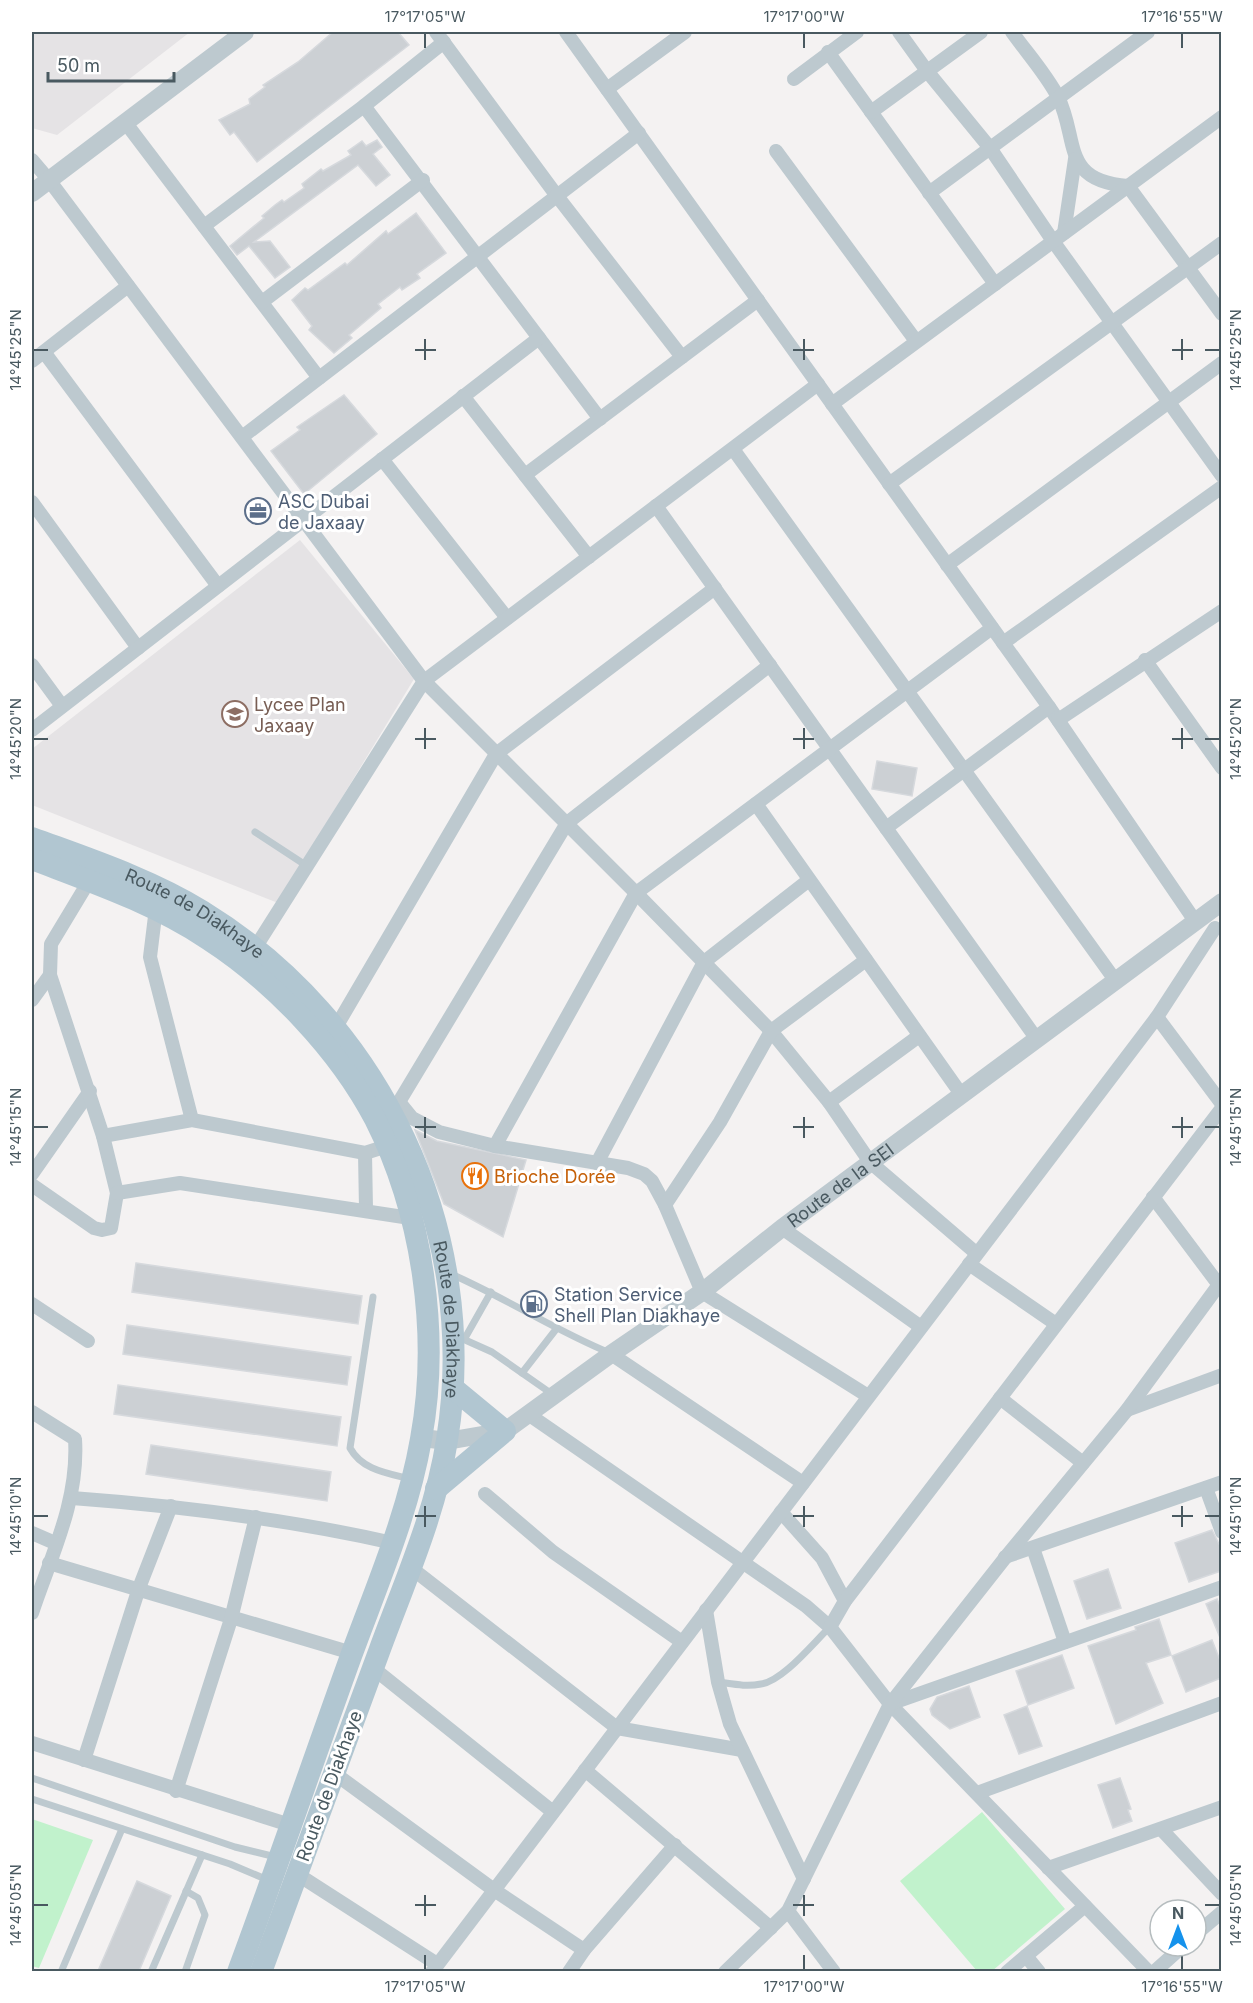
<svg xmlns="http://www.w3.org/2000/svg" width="1253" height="2003" font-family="Inter,sans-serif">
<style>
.education{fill:#e5e3e5}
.green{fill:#c1f2cc}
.building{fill:#ccd0d4;stroke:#d6d9dd;stroke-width:1.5}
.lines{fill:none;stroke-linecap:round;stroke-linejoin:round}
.service{stroke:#bdc9cf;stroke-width:7}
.minor{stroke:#bdc9cf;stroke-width:14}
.tertiary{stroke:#bdc9cf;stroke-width:18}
.primary{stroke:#b1c6d1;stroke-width:22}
.ticks{fill:none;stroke:#495960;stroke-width:2}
.labels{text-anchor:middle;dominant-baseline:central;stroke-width:6;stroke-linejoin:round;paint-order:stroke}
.service-label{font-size:18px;fill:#4e5e75;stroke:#fff;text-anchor:start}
.education-label{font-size:18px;fill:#785e54;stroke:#fff;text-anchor:start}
.street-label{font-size:18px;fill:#495960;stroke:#fff}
.food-label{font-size:18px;fill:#c56008;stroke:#fff;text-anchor:start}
.neatline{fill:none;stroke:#495960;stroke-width:2}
.ticks-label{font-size:15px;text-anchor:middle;fill:#495960}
</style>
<rect width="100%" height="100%" fill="#f4f2f2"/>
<g class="education">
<polygon points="32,32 190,32 57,135 32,128"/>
<polygon points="300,540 414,679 278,903 32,805 32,749"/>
</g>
<g class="green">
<polygon points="982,1812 1065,1909 992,1971 977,1971 900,1881"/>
<polygon points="32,1819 93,1840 39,1968 32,1966"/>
</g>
<g class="building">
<polygon points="333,32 398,32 409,45 257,162 234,132 230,135 219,120 250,104 249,99 265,87 263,85 298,62"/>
<polygon points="377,140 382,147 373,154 390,175 376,186 358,165 254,242 270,241 290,267 275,278 249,246 237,255 230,246 264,218 262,216 275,205 282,200 284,202 304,188 302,184 321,169 323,171 351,155 348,151 362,141 366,146"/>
<polygon points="416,213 446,253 417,274 420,278 402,290 400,287 378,304 381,308 349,335 352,338 334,353 309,330 312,326 292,300 305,288 308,290 345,263 347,265 386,231 388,234"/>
<polygon points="344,395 377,434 304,494 271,451 300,430 297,427"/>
<polygon points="877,761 917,768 912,796 872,789"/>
<polygon points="415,1130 437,1141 526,1160 503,1237 444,1204"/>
<polygon points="136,1263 362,1296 358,1324 132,1292"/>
<polygon points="127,1325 351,1357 347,1385 123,1354"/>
<polygon points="118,1385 341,1417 337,1446 114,1414"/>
<polygon points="151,1445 331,1472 327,1501 146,1474"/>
<polygon points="1212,1530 1221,1548 1221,1571 1189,1582 1175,1543"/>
<polygon points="1108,1569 1121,1608 1087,1619 1074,1581"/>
<polygon points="1217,1599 1221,1608 1221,1640 1206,1604"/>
<polygon points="1159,1619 1171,1655 1146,1663 1163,1703 1116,1724 1088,1646 1136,1630 1135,1627"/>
<polygon points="1212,1640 1221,1663 1221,1678 1186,1692 1172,1656"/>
<polygon points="1062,1655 1074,1688 1028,1705 1016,1671"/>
<polygon points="969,1686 980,1717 950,1729 932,1715 930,1709 937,1697"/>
<polygon points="1027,1706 1042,1746 1019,1754 1004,1715"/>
<polygon points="1120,1778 1131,1809 1128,1810 1132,1821 1113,1828 1098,1785"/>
<polygon points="137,1881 171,1896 139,1971 98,1971"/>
</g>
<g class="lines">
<g class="service">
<polyline points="255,832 307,866"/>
<path d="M451,1274c55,24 105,57 159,79"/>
<path d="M373,1297l-23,151c12,22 37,25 60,31"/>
<polyline points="454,1335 492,1352 552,1394"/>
<polyline points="465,1338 491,1292"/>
<polyline points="522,1373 557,1328"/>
<path d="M718,1682c15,2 28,5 43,2 22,-3 53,-42 69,-57"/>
<polyline points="32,1778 235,1847 276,1857"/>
<polyline points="32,1799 230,1864 268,1880"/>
<polyline points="61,1972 122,1829"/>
<polyline points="151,1972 202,1855"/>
<polyline points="185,1972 205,1915 198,1898 186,1891"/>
</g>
<g class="minor">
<polyline points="436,32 557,196 682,357"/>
<polyline points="566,32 1049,707 1195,921"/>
<polyline points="899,32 927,71 990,148 1053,241 1222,476"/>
<path d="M1012,32c15,21 34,42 46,65 21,42 2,84 70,89l94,128"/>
<polyline points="828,52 995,284"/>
<polyline points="794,79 857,32"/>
<polyline points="607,89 685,32"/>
<polyline points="364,106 600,419"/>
<polyline points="871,112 981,32"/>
<polyline points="125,122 319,378"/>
<polyline points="776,151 916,341"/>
<polyline points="32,160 49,180 424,681 636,893 771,1031 829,1102 870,1162 976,1253"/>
<polyline points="929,193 1148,32"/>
<polyline points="204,226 364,106 444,42"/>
<polyline points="1064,233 1075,159"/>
<polyline points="262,302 423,180"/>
<polyline points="44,352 218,586"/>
<polyline points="32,361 128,286"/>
<polyline points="463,396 589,557"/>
<polyline points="832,404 1222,117"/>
<polyline points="242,437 639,133"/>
<polyline points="733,449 1115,980"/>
<polyline points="382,459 507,618"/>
<polyline points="525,475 758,300"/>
<polyline points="889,484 1222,243"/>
<polyline points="32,502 138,648"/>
<polyline points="656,506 1036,1038"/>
<polyline points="947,565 1222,363"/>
<polyline points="1003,643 1222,487"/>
<polyline points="1145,660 1222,768"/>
<polyline points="32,665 62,706"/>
<polyline points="1058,720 1222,611"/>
<polyline points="32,730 539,338"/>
<polyline points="756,804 961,1094"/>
<polyline points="886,828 1049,707"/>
<polyline points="156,908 150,957 192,1120"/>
<polyline points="255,948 424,681 818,384"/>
<polyline points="32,1000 50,975"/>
<polyline points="1157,1017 1222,1104"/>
<polyline points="336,1027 496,754 715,588"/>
<polyline points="399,1102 412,1118 439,1132 495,1146 628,1168 644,1174 652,1181 665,1205 702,1292 868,1396"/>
<polyline points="829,1102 919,1036"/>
<polyline points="390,1107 399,1102 567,823 770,665"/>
<polyline points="103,1136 192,1120 365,1153 387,1146"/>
<polyline points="495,1146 636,893 992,628"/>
<polyline points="365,1153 366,1209"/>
<polyline points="597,1163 704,962 809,880"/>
<polyline points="32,1174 90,1091"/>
<polyline points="32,1185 94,1228 102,1230 111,1228 117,1193 103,1136 50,975 51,944 89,881"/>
<polyline points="117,1193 180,1183 410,1218"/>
<polyline points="1153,1197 1222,1289"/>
<polyline points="665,1205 720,1122 771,1031 866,960"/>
<polyline points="782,1228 921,1327"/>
<polyline points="969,1264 1056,1324"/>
<polyline points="32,1304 88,1341"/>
<polyline points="611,1354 803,1483"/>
<polyline points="1000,1398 1083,1463"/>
<polyline points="1127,1410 1222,1375"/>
<path d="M32,1412l43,27c4,62 -24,117 -43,174"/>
<polyline points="528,1414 806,1606 830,1627 890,1704 1149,1972"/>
<polyline points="1206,1488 1222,1532"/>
<polyline points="485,1494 553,1552 682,1642"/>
<path d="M72,1498c108,8 215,21 321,45"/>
<polyline points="781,1512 822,1558 845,1601"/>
<polyline points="32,1533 55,1543"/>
<polyline points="1033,1548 1065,1642"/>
<polyline points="1005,1557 1222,1482"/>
<polyline points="49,1563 352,1653"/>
<polyline points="410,1567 617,1728 742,1750"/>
<polyline points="706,1610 718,1682 730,1724 804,1879"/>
<polyline points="830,1627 845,1601 1222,1108"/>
<polyline points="373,1668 553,1812"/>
<polyline points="890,1704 1222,1587"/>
<polyline points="32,1743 290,1825"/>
<polyline points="84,1760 139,1588 171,1506"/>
<polyline points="585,1770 771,1928"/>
<polyline points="334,1773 494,1890 584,1950 569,1972"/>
<polyline points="176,1791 231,1619 256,1517"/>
<polyline points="977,1793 1222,1703"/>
<polyline points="1161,1829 1222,1894"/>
<polyline points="1048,1868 1222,1807"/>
<polyline points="297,1874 437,1964"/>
<polyline points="788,1911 834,1972"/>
<polyline points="1196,1934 1222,1912"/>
<polyline points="584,1950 675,1845"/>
<polyline points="1026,1956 1039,1972"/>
<polyline points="432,1972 1157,1017 1215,928"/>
<polyline points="725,1972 788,1911 890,1704 1005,1558 1127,1410 1218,1286"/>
<polyline points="1007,1972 1085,1906"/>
<polyline points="1154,1972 1183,1946"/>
</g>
<g class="tertiary">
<polyline points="32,193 245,32"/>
<path id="s1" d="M422,1438l25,3 58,-10 106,-77 91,-62 80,-64 440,-326"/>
</g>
<g class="primary">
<path id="s2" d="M32,838c57,21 118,41 170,73 179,110 279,320 245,529 -11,72 -42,141 -67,209 -39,108 -80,215 -119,323"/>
<path d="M32,859c60,23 122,44 176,80 65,42 131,111 167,180 48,95 65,216 46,320 -13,75 -44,146 -70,217 -38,105 -74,211 -113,316"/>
<polyline points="436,1489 505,1431 453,1388"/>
</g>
</g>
<path class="ticks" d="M425,33v15M804,33v15M1182,33v15M425,339v21M804,339v21M1182,339v21M33,350h15M415,350h21M793,350h21M1172,350h21M1205,350h15M425,728v21M804,728v21M1182,728v21M33,739h15M415,739h21M793,739h21M1172,739h21M1205,739h15M425,1117v21M804,1117v21M1182,1117v21M33,1127h15M415,1127h21M793,1127h21M1172,1127h21M1205,1127h15M425,1506v21M804,1506v21M1182,1506v21M33,1516h15M415,1516h21M793,1516h21M1172,1516h21M1205,1516h15M425,1895v21M804,1895v21M33,1905h15M415,1905h21M793,1905h21M1205,1905h15M425,1955v15M804,1955v15M1182,1955v15"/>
<defs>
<symbol id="office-ring" viewBox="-11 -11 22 22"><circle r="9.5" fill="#fff" stroke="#5c6f8a" stroke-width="1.5"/><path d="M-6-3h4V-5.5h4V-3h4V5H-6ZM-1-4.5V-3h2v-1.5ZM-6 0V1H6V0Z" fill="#5c6f8a"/></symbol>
<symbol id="school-ring" viewBox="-11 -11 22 22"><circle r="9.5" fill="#fff" stroke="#8d6e63" stroke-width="1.5"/><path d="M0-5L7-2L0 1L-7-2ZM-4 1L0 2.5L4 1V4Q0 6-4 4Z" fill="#8d6e63"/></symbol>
<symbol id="restaurant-ring" viewBox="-11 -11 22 22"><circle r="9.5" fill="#fff" stroke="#e8710a" stroke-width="1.5"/><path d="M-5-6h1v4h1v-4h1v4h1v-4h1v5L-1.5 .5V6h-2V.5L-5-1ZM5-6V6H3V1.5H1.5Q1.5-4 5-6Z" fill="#e8710a"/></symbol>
<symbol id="fuel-ring" viewBox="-11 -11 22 22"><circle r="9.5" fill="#fff" stroke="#5c6f8a" stroke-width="1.5"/><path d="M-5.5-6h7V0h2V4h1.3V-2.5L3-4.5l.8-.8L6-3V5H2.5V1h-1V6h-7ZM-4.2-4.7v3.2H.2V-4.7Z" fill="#5c6f8a"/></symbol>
</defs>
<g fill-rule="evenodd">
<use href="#office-ring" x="243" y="496" width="30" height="30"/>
<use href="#school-ring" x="220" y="699" width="30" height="30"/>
<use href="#restaurant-ring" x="460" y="1161" width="30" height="30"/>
<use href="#fuel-ring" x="519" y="1289" width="30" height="30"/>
</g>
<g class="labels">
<g class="service-label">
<text x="278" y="501">ASC Dubai<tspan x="278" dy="21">de Jaxaay</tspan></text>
<text x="554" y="1294">Station Service<tspan x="554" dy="21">Shell Plan Diakhaye</tspan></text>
</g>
<g class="education-label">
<text x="254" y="704">Lycee Plan<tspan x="254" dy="21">Jaxaay</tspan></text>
</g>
<g class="street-label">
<text stroke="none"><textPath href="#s2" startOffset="180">Route de Diakhaye</textPath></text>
<text stroke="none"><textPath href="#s1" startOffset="500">Route de la SEI</textPath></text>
<text stroke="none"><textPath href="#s2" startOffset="682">Route de Diakhaye</textPath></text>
<text transform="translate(329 1786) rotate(-70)">Route de Diakhaye</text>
</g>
<g class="food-label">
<text x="494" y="1176">Brioche Dorée</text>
</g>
</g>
<rect width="1253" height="2003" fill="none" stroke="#ffffff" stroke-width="66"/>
<g transform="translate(1178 1928)"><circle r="28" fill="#ffffff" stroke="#b6bdbf" stroke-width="1.5"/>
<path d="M0-4.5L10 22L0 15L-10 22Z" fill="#1592ec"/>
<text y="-9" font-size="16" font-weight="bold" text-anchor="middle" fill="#495960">N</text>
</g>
<path d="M48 72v9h126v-9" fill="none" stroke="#495960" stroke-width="3"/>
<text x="57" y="72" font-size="18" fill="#495960" stroke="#ffffff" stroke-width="4.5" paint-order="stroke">50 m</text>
<rect x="33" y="33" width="1187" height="1937" class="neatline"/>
<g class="ticks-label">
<text x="425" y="22">17°17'05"W</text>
<text x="804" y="22">17°17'00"W</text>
<text x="1182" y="22">17°16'55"W</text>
<text transform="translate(16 350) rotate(-90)" y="5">14°45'25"N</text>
<text transform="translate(1236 350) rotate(-90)" y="5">14°45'25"N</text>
<text transform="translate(16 739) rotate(-90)" y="5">14°45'20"N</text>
<text transform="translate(1236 739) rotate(-90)" y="5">14°45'20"N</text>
<text transform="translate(16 1127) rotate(-90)" y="5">14°45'15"N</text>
<text transform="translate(1236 1127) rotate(-90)" y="5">14°45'15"N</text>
<text transform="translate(16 1516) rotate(-90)" y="5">14°45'10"N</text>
<text transform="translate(1236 1516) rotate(-90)" y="5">14°45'10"N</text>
<text transform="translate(16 1905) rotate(-90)" y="5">14°45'05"N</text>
<text transform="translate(1236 1905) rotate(-90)" y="5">14°45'05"N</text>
<text x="425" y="1992">17°17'05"W</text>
<text x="804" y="1992">17°17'00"W</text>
<text x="1182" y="1992">17°16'55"W</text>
</g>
</svg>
